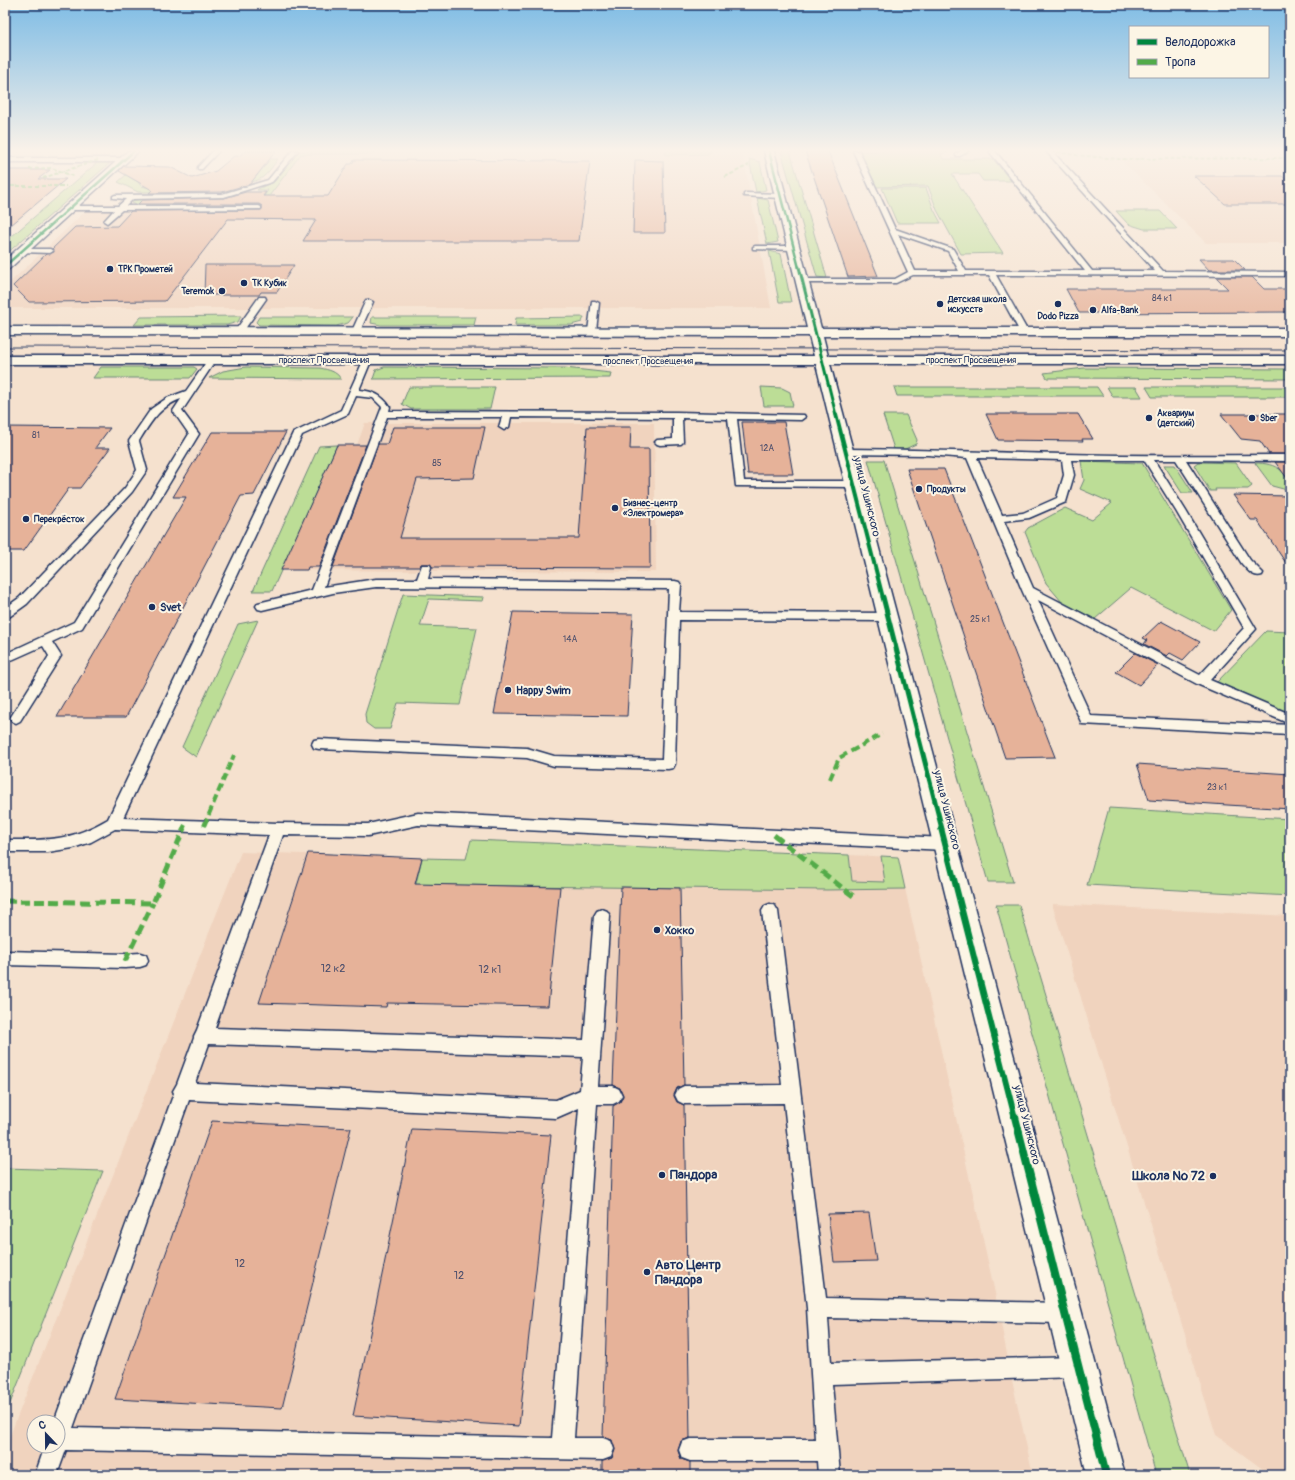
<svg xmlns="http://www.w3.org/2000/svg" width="1295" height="1480" font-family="Pangolin,sans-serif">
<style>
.built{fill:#f0d3be;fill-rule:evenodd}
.green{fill:#bcdd96;stroke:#6c867a}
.building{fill:#e6b299;stroke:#1b2f5e}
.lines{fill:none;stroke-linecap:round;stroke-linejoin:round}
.lane-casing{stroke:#1b2f5e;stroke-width:3}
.street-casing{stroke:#1b2f5e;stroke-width:3}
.secondary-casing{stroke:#1b2f5e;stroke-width:3}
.lane{fill:#fcf5e5;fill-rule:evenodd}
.street{fill:#fcf5e5;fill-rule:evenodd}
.secondary{fill:#fcf5e5;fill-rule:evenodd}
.tram{stroke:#1b2f5e;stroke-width:1}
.quiet-far2{stroke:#52ab49;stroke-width:2;stroke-dasharray:4 2;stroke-linecap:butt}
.quiet-far1{stroke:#52ab49;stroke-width:4;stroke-dasharray:8 4;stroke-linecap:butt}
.quiet{stroke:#52ab49;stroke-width:5;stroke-dasharray:10 5;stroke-linecap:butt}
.cycleway-far5-casing{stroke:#fcf5e5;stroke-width:3.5}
.cycleway-far4-casing{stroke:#fcf5e5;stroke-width:4.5}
.cycleway-far3-casing{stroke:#fcf5e5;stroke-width:6}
.cycleway-far2-casing{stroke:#fcf5e5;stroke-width:8}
.cycleway-far1-casing{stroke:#fcf5e5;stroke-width:8}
.cycleway-casing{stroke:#fcf5e5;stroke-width:10}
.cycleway-far5{stroke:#00873e;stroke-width:2.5}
.cycleway-far4{stroke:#00873e;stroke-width:3}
.cycleway-far3{stroke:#00873e;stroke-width:4}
.cycleway-far2{stroke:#00873e;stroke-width:5}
.cycleway-far1{stroke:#00873e;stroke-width:6}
.cycleway{stroke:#00873e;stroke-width:8}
.poi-dot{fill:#1b2f5e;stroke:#fcf5e5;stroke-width:1.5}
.labels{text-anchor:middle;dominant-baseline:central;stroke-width:4;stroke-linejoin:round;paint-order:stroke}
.far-poi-label{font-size:9px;font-weight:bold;fill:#1b2f5e;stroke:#fcf5e5;text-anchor:start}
.number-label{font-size:9px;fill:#4e506d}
.far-street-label{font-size:9px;fill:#1b2f5e;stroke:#fcf5e5}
.street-label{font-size:11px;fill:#1b2f5e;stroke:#fcf5e5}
.poi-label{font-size:11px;font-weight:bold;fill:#1b2f5e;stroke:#fcf5e5;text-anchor:start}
.near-number-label{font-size:11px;fill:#4e506d}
.near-poi-label{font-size:13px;font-weight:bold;fill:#1b2f5e;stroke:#fcf5e5;text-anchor:start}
</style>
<rect width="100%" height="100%" fill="#f5e1ce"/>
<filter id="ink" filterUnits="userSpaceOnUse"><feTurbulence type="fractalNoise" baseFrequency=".025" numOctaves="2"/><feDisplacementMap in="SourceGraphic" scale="8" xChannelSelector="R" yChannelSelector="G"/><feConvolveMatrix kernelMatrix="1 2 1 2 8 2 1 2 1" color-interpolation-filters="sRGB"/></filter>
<g filter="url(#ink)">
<g class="built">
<polygon points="374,151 665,151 666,155 743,154 771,308 5,308 5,287 93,204 263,204 301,154 371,154"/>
<polygon points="1121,160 1290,160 1290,243 1206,243"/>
<polygon points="365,423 654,423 656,572 281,570 337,445 357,445"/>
<path d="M471,840l427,17 97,436 18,92 20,90h-1028v-27l236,-596 224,7zM34,1422h24v24h-24z"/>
<polygon points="1052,904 1290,916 1290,1475 1271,1475 1216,1435"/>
</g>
<g class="green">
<polygon points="299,151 374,151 372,154 301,154 263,204 134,204 132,203 134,200 143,199 262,199 268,190 257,190 258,189 275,181"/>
<polygon points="665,151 712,151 708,154 666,155"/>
<polygon points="781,151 790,151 827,278 817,277"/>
<polygon points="859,151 951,151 941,154 943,159 993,159 1011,181 983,181 978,174 952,174 1003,253 961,254 937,210 928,186 875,187"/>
<path d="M270,159h8c-8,11 -18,28 -35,21l13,-3z"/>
<polygon points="749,159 760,162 766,190 756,192"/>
<polygon points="98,162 111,162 5,255 5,242"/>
<polygon points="139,166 128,176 138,182 141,186 169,192 138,192 118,182 135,167"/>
<polygon points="882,188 926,188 934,210 941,223 897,223"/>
<polygon points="757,198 768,200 778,242 767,244"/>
<polygon points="1116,211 1160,211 1177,229 1144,229 1128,224"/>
<polygon points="769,251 781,254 791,302 779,302"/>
<polygon points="241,316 238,322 227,325 134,325 141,317"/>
<polygon points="259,317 353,317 348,323 336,326 259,325 256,322"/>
<polygon points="372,317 476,317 474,325 381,325 371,323"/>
<polygon points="584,317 582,322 571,325 515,325 516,318"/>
<polygon points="101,367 194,367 197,369 190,378 93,378"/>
<path d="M246,367l74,1c9,2 16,3 21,11l-132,-1 14,-7z"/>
<polygon points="384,367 565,368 611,373 610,378 373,379 376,370"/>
<polygon points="1084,368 1290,369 1290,379 1047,378 1044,373"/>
<polygon points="409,387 495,387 490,409 411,409 402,404"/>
<polygon points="761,387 782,388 790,392 793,406 764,406"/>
<polygon points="894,387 1097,387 1103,396 897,396"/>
<polygon points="1107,387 1136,387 1142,397 1113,397"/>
<polygon points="1146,387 1290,387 1290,397 1152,397"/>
<polygon points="883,415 906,415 917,440 916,444 905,449 894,449"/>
<polygon points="337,445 272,591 253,591 319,446"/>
<polygon points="868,460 884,460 1013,882 988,882"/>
<polygon points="1081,461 1142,463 1231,610 1214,631 1131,588 1095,619 1062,602 1046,583 1025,532 1028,528 1065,508 1092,520 1112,503 1080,489 1084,480"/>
<polygon points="1198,462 1236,463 1252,486 1248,489 1215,489 1216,491 1210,491 1194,465"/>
<path d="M1255,463c21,0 35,8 35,30l-3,-3 -15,-4z"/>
<polygon points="1164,465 1175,465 1193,493 1182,493"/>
<polygon points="403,594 484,597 483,601 429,599 420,626 477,628 460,705 398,703 390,729 374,729 366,723 365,714"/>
<polygon points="258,620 196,757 182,747 238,624"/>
<polygon points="1266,631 1290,632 1290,715 1217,682"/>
<polygon points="1109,808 1290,819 1290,896 1087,885"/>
<polygon points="471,840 849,855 852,881 885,882 881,856 898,857 905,889 827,890 446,885 404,933 422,858 466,859"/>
<polygon points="996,905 1019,905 1190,1475 1156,1475"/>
<polygon points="5,1168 103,1171 5,1416"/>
</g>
<g class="building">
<polygon points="245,151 276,151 250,184 222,192 149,193 152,190 119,171 124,166 170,167 192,178 216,171 234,156 239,156"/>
<polygon points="805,151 828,151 878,276 848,277"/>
<polygon points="354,160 590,161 579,241 303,241 316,220 228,219 165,301 29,302 13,286 46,254 54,252 54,251 52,249 75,227 117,226 131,211 261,210 262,209 262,206 259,204 138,204 142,200 224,198 246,192 266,192 263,196 328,196 348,164 352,164"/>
<polygon points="635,160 663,161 665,233 633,233"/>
<polygon points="5,170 50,170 38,179 66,179 5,230"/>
<polygon points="1194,176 1282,176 1290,183 1290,204 1225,204"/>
<polygon points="1199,259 1234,259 1245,270 1209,270"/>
<polygon points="205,265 294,265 277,292 261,292 259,295 204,295"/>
<polygon points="1216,277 1252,277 1264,289 1290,289 1290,312 1079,313 1066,289 1228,289"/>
<polygon points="986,414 1078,414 1093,439 1082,439 1083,441 998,440"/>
<polygon points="1221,414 1290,414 1290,454 1269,454 1260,441 1241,439"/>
<polygon points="742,422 784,422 793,474 748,474"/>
<polygon points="5,427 110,428 95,448 110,448 80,488 69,488 24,551 5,551"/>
<polygon points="393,427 485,427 474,478 417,479 400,538 579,538 587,427 631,427 630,449 649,449 650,568 432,567 430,564 421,564 420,567 333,567 378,444 387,444"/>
<polygon points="212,432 286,432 254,495 241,496 126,717 57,717 186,497 173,497"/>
<polygon points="337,445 366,445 319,567 308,567 307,570 281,570"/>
<polygon points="1275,462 1290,462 1290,482"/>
<polygon points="907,469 944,469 1055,757 1005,758"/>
<polygon points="1233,495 1290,496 1290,569 1257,520 1251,520"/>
<polygon points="513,612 633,614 627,716 494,714"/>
<polygon points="1161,621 1200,642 1183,660 1170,653 1167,656 1144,644 1147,640 1143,638"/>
<polygon points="1135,653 1158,665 1139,685 1116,672"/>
<polygon points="1137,764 1290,774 1290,809 1149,800"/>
<polygon points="308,853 422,858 415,884 560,887 548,1006 387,1003 386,1007 259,1003"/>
<polygon points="621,887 680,888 684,1085 677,1088 674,1096 677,1102 684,1105 690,1438 681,1441 678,1451 681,1459 690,1462 690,1475 602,1475 602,1461 612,1458 615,1450 612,1440 603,1437 613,1106 620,1102 623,1096 620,1088 613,1085"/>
<polygon points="212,1121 351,1128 282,1408 115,1399"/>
<polygon points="412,1129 551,1135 519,1426 353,1416"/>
<polygon points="869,1213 876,1261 834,1262 828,1214"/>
</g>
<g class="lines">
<defs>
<g id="lane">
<polygon points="213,151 219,151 202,169 198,169 198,167"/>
<polygon points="292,151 298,151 272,182 224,197 133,199 126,206 259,206 261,207 261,209 122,210 107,223 104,221 114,210 70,210 67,208 70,206 118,206 126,199 113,198 113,196 115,195 222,194 268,180"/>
<path d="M853,151h6l36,78 58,20 13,22h119l-96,-120h6l97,120h63l-109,-120h6l111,120 127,1v4l-294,-1 32,57 -4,2 -4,-2 -31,-57h-76l-17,8h-97l-1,-2 4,-2h93l13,-7zM898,234l50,17 11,20h-44z"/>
<polygon points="961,151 968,151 960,156 956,156 956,154"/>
<polygon points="5,158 124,158 127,160 124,162 5,162"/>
<polygon points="746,193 780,194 783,196 780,198 744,196 744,194"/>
<polygon points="755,246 794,246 797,248 794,250 753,249 753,247"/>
<polygon points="22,249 50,249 53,251 50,253 20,252 19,251"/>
<polygon points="259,297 265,297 266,299 242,333 236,333 235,331"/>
<polygon points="366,300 369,300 373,302 360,331 356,333 353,333 352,331"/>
<polygon points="592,301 595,301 599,303 596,331 592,333 588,331"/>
<path d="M209,358h3l4,2 -34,51 17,23 -117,194 -30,14 9,14 -41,65 -4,2 -4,-2 -2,-3 2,-3 37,-59 -6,-10 -38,17v-9l69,-32 115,-188 -16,-23 8,-12c-22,8 -30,23 -42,42l8,29 -15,22 -105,112 -18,13 -4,1v-10l14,-10 106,-110 12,-18 -8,-29 22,-32 16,-11 19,-7z"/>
<path d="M364,359h3l4,2 -12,29c14,1 23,5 31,17l-1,4 288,1 127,3 1,2 -4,3 -64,-1 7,62h110l5,3 -5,3 -118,-1 -8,-67 -46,-1 1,24 -2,2 -21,1 -3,-1 -2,-2 2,-2 16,-1v-21l-162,-1 -2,10 -5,3 -5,-3 3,-10h-115l-63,170 52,-8h41l5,-14h8l1,2 -3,12 247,2 4,1 2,3 -2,27 209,1 4,1 2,3 -2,3 -4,1 -209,-1 -4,144 -2,4 -5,1 -114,-3 -27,-8 -208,-9 -5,-1 -2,-4 2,-4 5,-1 208,9 27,8 108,3 7,-170 -293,-2 -43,6 -71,17 -4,-1 -2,-3 2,-3 54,-13 70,-183 -9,-9 -17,-2 -8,18 -46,21 -179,383 155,5 90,1 50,-11 527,25 5,2 2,4 -2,4 -5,2 -527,-25 -50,11 -85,-1 -68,193 369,12 10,-124 3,-5 5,-2 5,2 3,5 -12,170h15l6,3 3,6 -3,6 -6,3h-16l-23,334h29l8,3 3,8 -3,8 -8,3 -537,-10 -9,25h-22l10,-29h13v-24h-4l120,-329 -1,-2 4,-7 17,-46v-2l3,-6 72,-195 -154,-6 -24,13 -18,6 -25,4h-43v-12c43,0 64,2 103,-21l185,-386 48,-23zM209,1044l374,13 -3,33 -24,10 -361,-17zM189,1100l367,18 23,-10 -27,330 -479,-10z"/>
<path d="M846,449c73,0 145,4 218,5 75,2 150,1 226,1v6l-104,-1 64,100 13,13 -1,2c-9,3 -14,-5 -20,-11l-66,-104h-22l32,51 70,118 -46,51 80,34v10l-93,-40 -159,-84 53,116 199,9v10l-208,-11 -60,-134 -55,-132 -39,-3 -85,-1 -2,-2zM977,458l85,2 2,15 -7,23 -34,15 -21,2zM1071,460h73l32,51 68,117 -44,47 -167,-87 -29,-67 25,-3 37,-16 8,-27z"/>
<polygon points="770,904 775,906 778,911 826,1298 1064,1303 1071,1306 1074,1313 1071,1320 1064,1323 828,1318 831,1363 1078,1357 1085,1360 1088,1367 1085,1374 1078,1377 832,1384 840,1475 818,1475 817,1461 690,1461 682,1458 679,1450 682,1442 690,1439 815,1439 807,1308 784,1103 684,1104 678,1101 675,1095 678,1089 684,1086 782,1085 762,911 765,906"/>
<polygon points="5,951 125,954 140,953 146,955 148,960 146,965 140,967 125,968 5,965"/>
</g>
<polygon id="street" points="128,151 139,151 9,269 5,270 5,260"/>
<polygon id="secondary" points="764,151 774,151 821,328 1290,328 1290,336 823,336 828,356 1290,356 1290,364 830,364 1125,1475 1087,1475 816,364 5,364 5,356 814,356 809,336 5,335 5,327 807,328"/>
</defs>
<use href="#lane" class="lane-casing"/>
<use href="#street" class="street-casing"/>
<use href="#secondary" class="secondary-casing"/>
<use href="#lane" class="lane"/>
<use href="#street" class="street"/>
<use href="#secondary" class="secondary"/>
<polyline class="tram" points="5,347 1290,350"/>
<g class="quiet-far2">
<polyline points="1051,151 1076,155 1119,159 1290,158"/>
<polyline points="29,169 52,168 75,177"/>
<polyline points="725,177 749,165"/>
<polyline points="43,178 98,160"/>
<polyline points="5,186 66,186"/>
</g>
<g class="quiet-far1">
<polyline points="830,779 839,758 882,734"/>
<polyline points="204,826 234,755"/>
<polyline points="183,829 185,825"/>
</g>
<g class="quiet">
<polyline points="774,835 857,899"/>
<polyline points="5,901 153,903 184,828"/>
<polyline points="125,961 153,903"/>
</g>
<defs>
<g id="cycleway-far5">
<polyline points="769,151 799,268"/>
<polyline points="5,266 134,151"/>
</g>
<polyline id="cycleway-far4" points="799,267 836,415"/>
<polyline id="cycleway-far3" points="836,414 883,598"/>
<polyline id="cycleway-far2" points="883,597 942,829"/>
<polyline id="cycleway-far1" points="941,828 1015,1118"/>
<polyline id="cycleway" points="1015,1117 1106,1475"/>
</defs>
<use href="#cycleway-far5" class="cycleway-far5-casing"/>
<use href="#cycleway-far4" class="cycleway-far4-casing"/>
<use href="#cycleway-far3" class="cycleway-far3-casing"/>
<use href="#cycleway-far2" class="cycleway-far2-casing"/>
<use href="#cycleway-far1" class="cycleway-far1-casing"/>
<use href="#cycleway" class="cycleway-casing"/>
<use href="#cycleway-far5" class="cycleway-far5"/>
<use href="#cycleway-far4" class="cycleway-far4"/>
<use href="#cycleway-far3" class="cycleway-far3"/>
<use href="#cycleway-far2" class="cycleway-far2"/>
<use href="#cycleway-far1" class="cycleway-far1"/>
<use href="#cycleway" class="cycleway"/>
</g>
</g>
<linearGradient id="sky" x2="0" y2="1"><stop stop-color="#7ebce5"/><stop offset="0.42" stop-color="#faf2e9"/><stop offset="1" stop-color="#faf2e9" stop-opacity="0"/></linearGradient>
<rect width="1295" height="358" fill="url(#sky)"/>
<g class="poi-dot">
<circle cx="110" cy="269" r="4"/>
<circle cx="244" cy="283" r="4"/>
<circle cx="222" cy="291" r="4"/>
<circle cx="940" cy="304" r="4"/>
<circle cx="1058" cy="304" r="4"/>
<circle cx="1093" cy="310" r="4"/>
<circle cx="1149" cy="418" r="4"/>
<circle cx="1252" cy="418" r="4"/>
<circle cx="919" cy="489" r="4"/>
<circle cx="615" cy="508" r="4"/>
<circle cx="26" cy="519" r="4"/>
<circle cx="152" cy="607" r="4"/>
<circle cx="508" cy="690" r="4"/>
<circle cx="657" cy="930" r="4"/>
<circle cx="662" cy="1175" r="4"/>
<circle cx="1213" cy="1176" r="4"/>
<circle cx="647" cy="1272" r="4"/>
</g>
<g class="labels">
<g class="far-poi-label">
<text x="118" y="269">ТРК Прометей</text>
<text x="252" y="283">ТК Кубик</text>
<text x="214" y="291" text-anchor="end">Teremok</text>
<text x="948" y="299">Детская школа<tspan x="948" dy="10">искусств</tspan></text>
<text x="1101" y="310">Alfa-Bank</text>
<text x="1058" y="316" text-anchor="middle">Dodo Pizza</text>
<text x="1157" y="413">Аквариум<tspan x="1157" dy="10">(детский)</tspan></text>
<text x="1260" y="418">Sber</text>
<text x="927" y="489">Продукты</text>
<text x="623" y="503">Бизнес-центр<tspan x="623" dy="10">«Электромера»</tspan></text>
<text x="34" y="519">Перекрёсток</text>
</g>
<g class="number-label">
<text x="1162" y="298">84 к1</text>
<text x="36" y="435">81</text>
<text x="767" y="448">12А</text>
<text x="437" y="463">85</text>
<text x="980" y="619">25 к1</text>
<text x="570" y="639">14А</text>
<text x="1217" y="787">23 к1</text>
</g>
<g class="far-street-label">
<text x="324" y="360">проспект Просвещения</text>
<text x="971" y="360">проспект Просвещения</text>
<text x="648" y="361">проспект Просвещения</text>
</g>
<g class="street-label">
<text transform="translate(867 497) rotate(76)">улица Ушинского</text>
<text transform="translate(947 810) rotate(76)">улица Ушинского</text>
<text transform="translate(1027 1125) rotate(76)">улица Ушинского</text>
</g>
<g class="poi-label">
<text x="160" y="607">Svet</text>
<text x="516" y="690">Happy Swim</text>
<text x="665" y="930">Хокко</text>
</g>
<g class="near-number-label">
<text x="333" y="968">12 к2</text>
<text x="490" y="969">12 к1</text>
<text x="240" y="1263">12</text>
<text x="459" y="1275">12</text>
</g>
<g class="near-poi-label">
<text x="670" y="1175">Пандора</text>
<text x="1205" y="1176" text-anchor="end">Школа № 72</text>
<text x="655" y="1265">Авто Центр<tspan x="655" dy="15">Пандора</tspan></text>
</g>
</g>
<rect width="1295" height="1480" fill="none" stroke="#fcf5e5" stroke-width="20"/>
<rect x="10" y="10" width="1275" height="1460" fill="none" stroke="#1b2f5e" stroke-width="1.5" filter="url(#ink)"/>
<rect x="1129" y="26" width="140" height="52" fill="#fcf5e5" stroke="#a2a6af"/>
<rect x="1137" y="39" width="20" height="6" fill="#00873e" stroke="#a2a6af"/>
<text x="1165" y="46" font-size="12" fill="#1b2f5e">Велодорожка</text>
<rect x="1137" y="59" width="20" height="6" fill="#52ab49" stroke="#a2a6af"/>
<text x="1165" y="66" font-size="12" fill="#1b2f5e">Тропа</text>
<g transform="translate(46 1434) rotate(338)"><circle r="19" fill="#fcf5e5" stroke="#a2a6af"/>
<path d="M0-3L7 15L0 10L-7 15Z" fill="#1b2f5e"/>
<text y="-6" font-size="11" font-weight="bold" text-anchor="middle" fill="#1b2f5e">С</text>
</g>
</svg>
